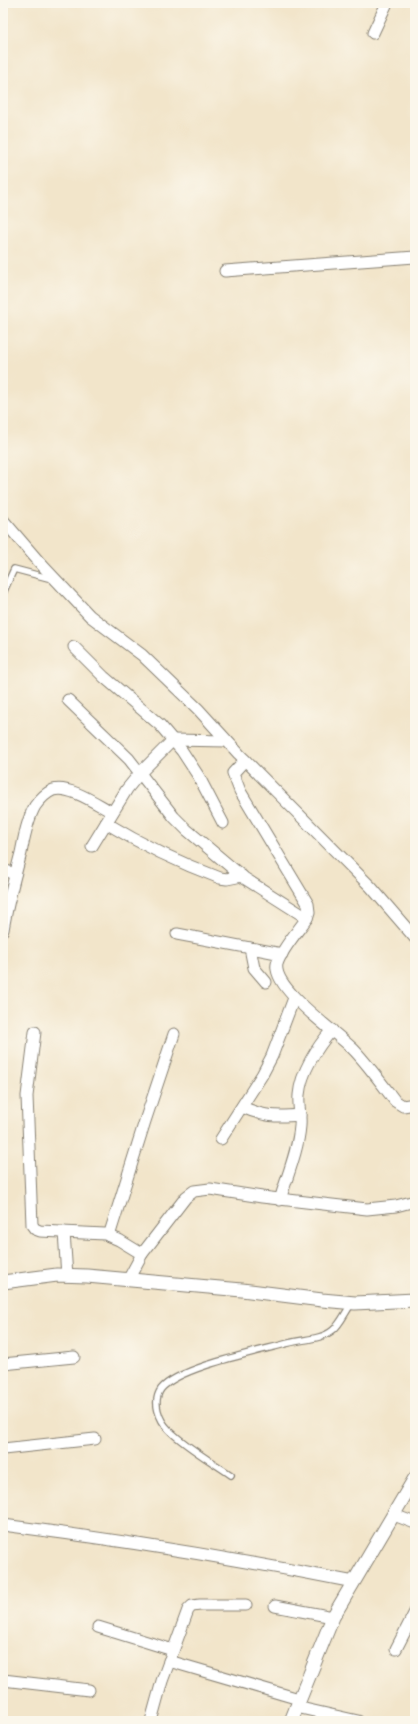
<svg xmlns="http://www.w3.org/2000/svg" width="418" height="1724" font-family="'Playpen Sans',sans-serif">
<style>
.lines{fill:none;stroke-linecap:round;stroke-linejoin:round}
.service-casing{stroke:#878073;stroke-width:8}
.minor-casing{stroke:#878073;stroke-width:13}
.tertiary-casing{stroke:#878073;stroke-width:15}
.service{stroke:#fff;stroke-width:5.5}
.minor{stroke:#fff;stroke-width:11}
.tertiary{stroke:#fff;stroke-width:13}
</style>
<rect width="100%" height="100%" fill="#fbf7ec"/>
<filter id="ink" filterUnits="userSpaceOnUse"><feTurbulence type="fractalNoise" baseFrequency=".025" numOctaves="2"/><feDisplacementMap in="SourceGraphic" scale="8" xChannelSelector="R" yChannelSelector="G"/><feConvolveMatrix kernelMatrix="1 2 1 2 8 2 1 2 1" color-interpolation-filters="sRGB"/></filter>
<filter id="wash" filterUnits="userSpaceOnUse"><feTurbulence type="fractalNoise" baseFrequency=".012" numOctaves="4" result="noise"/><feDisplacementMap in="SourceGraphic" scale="16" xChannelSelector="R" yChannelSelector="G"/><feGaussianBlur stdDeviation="0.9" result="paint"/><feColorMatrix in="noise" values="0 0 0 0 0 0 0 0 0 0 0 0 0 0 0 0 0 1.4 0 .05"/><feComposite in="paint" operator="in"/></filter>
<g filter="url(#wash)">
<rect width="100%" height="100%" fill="#f2e5ca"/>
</g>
<g filter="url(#ink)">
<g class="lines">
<defs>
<g id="service">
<polyline points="3,593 14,569 52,579"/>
<path d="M231,1475c-20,-14 -45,-28 -62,-45 -10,-10 -17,-28 -8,-41 18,-22 99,-38 128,-46 14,-4 32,-3 44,-13 7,-5 13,-19 19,-27"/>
</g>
<g id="minor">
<polyline points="373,33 387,3"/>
<polyline points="225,271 415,257"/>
<polyline points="3,520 40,563 90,616 142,655 198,709 239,754 371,887 415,938"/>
<polyline points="74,647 104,677 160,725 182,751 199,777 223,823"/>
<polyline points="68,700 129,759 174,817 187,830 244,878 307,918"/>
<path d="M245,760l-12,13 7,18 68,113 1,8 -2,6c-9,13 -26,32 -30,46 -5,25 61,69 78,87 14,15 27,33 40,50l8,5 12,-2"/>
<path d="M106,823c36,22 74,40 114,55l7,1 15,-3"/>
<polyline points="92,846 127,789 140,773 173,740 227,741"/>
<polyline points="3,870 15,874"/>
<path d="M3,930c4,-26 11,-51 18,-77 3,-15 6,-33 14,-47 5,-7 11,-13 18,-16 17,-5 45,15 59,22"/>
<polyline points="177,934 282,954"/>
<polyline points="250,948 254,968 266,982"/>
<polyline points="35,1032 27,1096 32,1225 35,1229 40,1231 105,1234 119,1240 142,1254"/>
<path d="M242,1107c23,10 34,10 58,8"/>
<polyline points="221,1139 262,1075 272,1056 294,998"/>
<path d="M280,1200c7,-24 18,-49 20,-74 1,-10 -2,-21 -1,-31 2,-23 18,-48 33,-65"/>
<polyline points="64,1232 67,1276"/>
<polyline points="109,1236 145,1121 174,1034"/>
<polyline points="128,1280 142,1254 186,1197 194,1191 210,1189 262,1197 367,1209 396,1206 415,1201"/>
<polyline points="3,1364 74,1357"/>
<polyline points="3,1449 95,1439"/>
<polyline points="394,1515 415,1523"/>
<path d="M3,1525c118,15 234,34 351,57"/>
<polyline points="275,1606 333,1617"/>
<polyline points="98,1627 173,1650"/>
<polyline points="396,1649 415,1612"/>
<polyline points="169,1661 299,1699"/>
<polyline points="3,1680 89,1690"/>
<polyline points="296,1707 358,1721"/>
<polyline points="151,1721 162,1681 188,1610 192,1606 200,1605 246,1605"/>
</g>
<g id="tertiary">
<polyline points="3,1282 57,1275 87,1276 242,1290 322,1300 355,1303 415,1300"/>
<polyline points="291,1721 333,1617 415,1478"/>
</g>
</defs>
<use href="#service" class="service-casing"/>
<use href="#minor" class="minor-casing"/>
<use href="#tertiary" class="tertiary-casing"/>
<use href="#service" class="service"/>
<use href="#minor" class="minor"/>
<use href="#tertiary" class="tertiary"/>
</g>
</g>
<rect width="418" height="1724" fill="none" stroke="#fbf7ec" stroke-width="16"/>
</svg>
